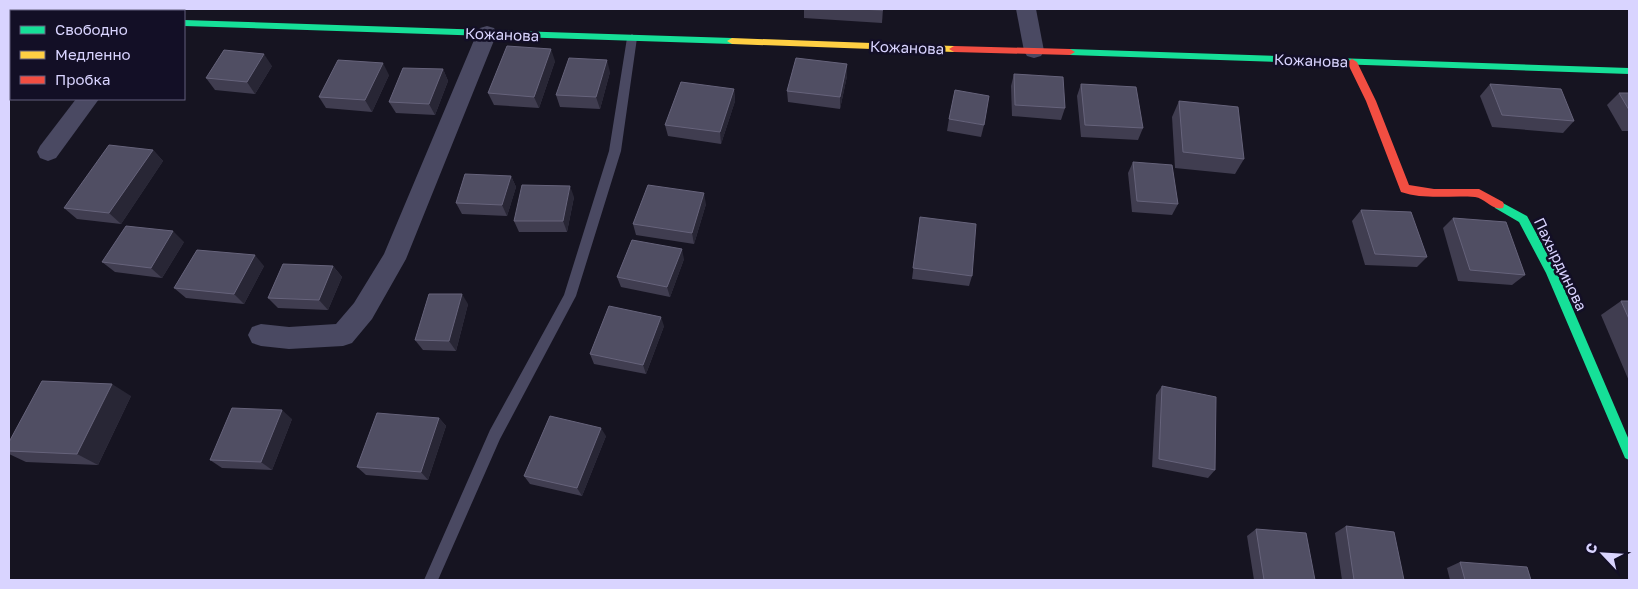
<svg xmlns="http://www.w3.org/2000/svg" width="1638" height="589" font-family="'Golos Text',sans-serif">
<style>
.lines{fill:none;stroke-linecap:round;stroke-linejoin:round}
.lane{fill:#4a4962;fill-rule:evenodd}
.street{fill:#4a4962;fill-rule:evenodd}
.fast{fill:#16e098;fill-rule:evenodd}
.slow{fill:#ffcf43;fill-rule:evenodd}
.jam{fill:#f24e42;fill-rule:evenodd}
.wall{fill:#403d50}
.shaded-wall{fill:#282635}
.building{fill:#504e63;stroke:#66637b}
.labels{text-anchor:middle;dominant-baseline:central;stroke-width:5;stroke-linejoin:round;paint-order:stroke}
.street-label{font-size:15px;fill:#d9d4ff;stroke:#130f26}
</style>
<rect width="100%" height="100%" fill="#161421"/>
<g class="lines">
<polygon class="lane" points="632,34 637,38 621,151 576,296 500,439 438,580 424,580 490,430 564,295 609,151 627,38"/>
<g class="street">
<polygon points="1016,9 1036,9 1044,51 1041,56 1034,58 1027,56 1024,51"/>
<polygon points="9,11 12,11 11,25 9,25"/>
<polygon points="487,26 494,28 497,33 406,259 372,319 352,343 343,346 289,349 261,346 252,343 248,335 252,327 261,324 289,327 336,324 354,303 384,254 477,33 480,28"/>
<polygon points="76,99 99,99 56,158 48,161 40,158 37,152 40,146"/>
</g>
<g class="fast">
<polygon points="184,20 732,38 737,41 732,44 184,26"/>
<polygon points="1070,49 1629,68 1629,74 1070,55 1065,52"/>
<polygon points="1499,201 1527,216 1557,272 1629,440 1629,460 1625,458 1546,273 1519,222 1495,208 1494,205"/>
</g>
<polygon class="slow" points="732,38 954,46 959,49 954,52 732,44 727,41"/>
<g class="jam">
<polygon points="954,46 1070,49 1075,52 1070,55 954,52 949,49"/>
<path d="M1352,59l5,3 19,39 33,84 25,4h45l24,13 1,3 -1,3c-11,3 -18,-10 -28,-11 -25,-2 -50,3 -74,-5l-35,-91 -19,-39z"/>
</g>
</g>
<g class="wall">
<polygon points="804,9 883,9 882,23 804,18"/>
<polygon points="555,61 539,108 494,105 488,93"/>
<polygon points="272,66 255,94 215,90 206,78"/>
<polygon points="443,69 448,81 435,115 396,113 389,102"/>
<polygon points="610,72 600,109 560,107 556,95"/>
<polygon points="1014,74 1065,108 1061,120 1012,116 1011,86"/>
<polygon points="389,75 372,112 326,108 319,97"/>
<polygon points="847,76 840,109 788,102 787,91"/>
<polygon points="1081,84 1143,128 1138,140 1081,137 1077,96"/>
<polygon points="1490,84 1574,121 1563,133 1492,127 1480,96"/>
<polygon points="734,89 735,101 721,144 668,136 665,125"/>
<polygon points="1619,93 1629,93 1629,131 1622,131 1607,105"/>
<polygon points="1179,101 1244,159 1235,174 1175,168 1172,117"/>
<polygon points="949,119 984,125 981,137 947,131"/>
<polygon points="153,150 163,161 121,224 77,219 64,208"/>
<polygon points="1133,162 1178,204 1172,215 1132,212 1128,173"/>
<polygon points="511,176 516,187 507,216 462,214 456,203"/>
<polygon points="574,197 567,232 519,232 514,221"/>
<polygon points="706,204 694,244 636,235 633,224"/>
<polygon points="1361,210 1427,257 1417,267 1365,265 1352,221"/>
<polygon points="920,217 972,276 969,286 912,279"/>
<polygon points="1453,218 1525,275 1512,285 1458,281 1443,228"/>
<polygon points="184,242 162,278 115,272 102,262"/>
<polygon points="684,259 670,297 621,287 617,277"/>
<polygon points="264,266 244,304 186,298 174,288"/>
<polygon points="333,266 342,277 328,310 278,308 268,298"/>
<polygon points="1621,301 1629,301 1629,381 1601,315"/>
<polygon points="468,304 456,351 423,350 415,340"/>
<polygon points="664,326 646,374 594,364 590,354"/>
<polygon points="1162,386 1215,470 1208,478 1152,467 1156,395"/>
<polygon points="131,396 98,465 26,462 9,454 9,442"/>
<polygon points="439,418 446,426 428,480 366,475 357,467"/>
<polygon points="292,419 272,470 222,468 210,460"/>
<polygon points="606,436 582,496 530,484 524,476"/>
<polygon points="1346,526 1404,580 1342,580 1335,533"/>
<polygon points="1256,529 1315,580 1254,580 1247,536"/>
<polygon points="1460,562 1531,580 1450,580 1447,568"/>
</g>
<g class="shaded-wall">
<polygon points="551,49 555,61 539,108 534,97"/>
<polygon points="264,54 272,66 255,94 247,82"/>
<polygon points="607,60 610,72 600,109 596,97"/>
<polygon points="383,63 389,75 372,112 365,100"/>
<polygon points="847,64 847,76 840,109 840,97"/>
<polygon points="443,69 448,81 435,115 429,104"/>
<polygon points="734,89 735,101 721,144 720,132"/>
<polygon points="153,150 163,161 121,224 109,213"/>
<polygon points="511,176 516,187 507,216 502,205"/>
<polygon points="570,186 574,197 567,232 563,221"/>
<polygon points="704,193 706,204 694,244 692,233"/>
<polygon points="173,231 184,242 162,278 151,268"/>
<polygon points="682,249 684,259 670,297 667,287"/>
<polygon points="255,255 264,266 244,304 234,294"/>
<polygon points="333,266 342,277 328,310 319,300"/>
<polygon points="462,294 468,304 456,351 449,341"/>
<polygon points="661,317 664,326 646,374 643,365"/>
<polygon points="112,384 131,396 98,465 77,454"/>
<polygon points="282,410 292,419 272,470 261,462"/>
<polygon points="439,418 446,426 428,480 421,472"/>
<polygon points="601,428 606,436 582,496 577,488"/>
</g>
<g class="building">
<polygon points="855,9 883,9 883,10"/>
<polygon points="507,46 551,49 534,97 488,93"/>
<polygon points="224,50 264,54 247,82 206,78"/>
<polygon points="569,58 607,60 596,97 556,95"/>
<polygon points="796,58 847,64 840,97 787,91"/>
<polygon points="338,60 383,63 365,100 319,97"/>
<polygon points="403,68 443,69 429,104 389,102"/>
<polygon points="1014,74 1063,77 1065,108 1015,105"/>
<polygon points="681,82 734,89 720,132 665,125"/>
<polygon points="1081,84 1136,87 1143,128 1085,125"/>
<polygon points="1490,84 1561,89 1574,121 1502,115"/>
<polygon points="955,90 989,96 984,125 949,119"/>
<polygon points="1619,93 1629,93 1629,110"/>
<polygon points="1179,101 1238,107 1244,159 1183,152"/>
<polygon points="109,145 153,150 109,213 64,208"/>
<polygon points="1133,162 1172,165 1178,204 1137,201"/>
<polygon points="465,174 511,176 502,205 456,203"/>
<polygon points="522,185 570,186 563,221 514,221"/>
<polygon points="648,185 704,193 692,233 633,224"/>
<polygon points="1361,210 1411,212 1427,257 1375,254"/>
<polygon points="920,217 976,224 972,276 913,268"/>
<polygon points="1453,218 1506,222 1525,275 1470,270"/>
<polygon points="126,226 173,231 151,268 102,262"/>
<polygon points="632,240 682,249 667,287 617,277"/>
<polygon points="197,250 255,255 234,294 174,288"/>
<polygon points="283,264 333,266 319,300 268,298"/>
<polygon points="429,294 462,294 449,341 415,340"/>
<polygon points="1621,301 1629,301 1629,319"/>
<polygon points="609,306 661,317 643,365 590,354"/>
<polygon points="42,381 112,384 77,454 9,451 9,442"/>
<polygon points="1162,386 1216,397 1215,470 1159,459"/>
<polygon points="232,408 282,410 261,462 210,460"/>
<polygon points="377,413 439,418 421,472 357,467"/>
<polygon points="550,416 601,428 577,488 524,476"/>
<polygon points="1346,526 1394,532 1404,580 1354,580"/>
<polygon points="1256,529 1306,533 1315,580 1264,580"/>
<polygon points="1460,562 1527,567 1531,580 1465,580"/>
</g>
<g class="labels">
<g class="street-label">
<text transform="translate(502 34) rotate(2)">Кожанова</text>
<text transform="translate(907 47) rotate(2)">Кожанова</text>
<text transform="translate(1311 60) rotate(2)">Кожанова</text>
<text transform="translate(1561 264) rotate(64)">Пахырдинова</text>
</g>
</g>
<rect width="1638" height="589" fill="none" stroke="#d9d4ff" stroke-width="20"/>
<rect x="10" y="10" width="175" height="90" fill="#130f26" stroke="#625e7d"/>
<rect x="20" y="26" width="25" height="8" fill="#16e098" stroke="#625e7d"/>
<text x="55" y="35" font-size="15" fill="#d9d4ff">Свободно</text>
<rect x="20" y="51" width="25" height="8" fill="#ffcf43" stroke="#625e7d"/>
<text x="55" y="60" font-size="15" fill="#d9d4ff">Медленно</text>
<rect x="20" y="76" width="25" height="8" fill="#f24e42" stroke="#625e7d"/>
<text x="55" y="85" font-size="15" fill="#d9d4ff">Пробка</text>
<g transform="translate(1603 554) rotate(295)" stroke="#130f26" stroke-width="4" paint-order="stroke">
<path d="M0-4L9 19L0 12L-9 19Z" fill="#d9d4ff"/>
<text y="-8" font-size="14" font-weight="bold" text-anchor="middle" fill="#d9d4ff">С</text>
</g>
</svg>
